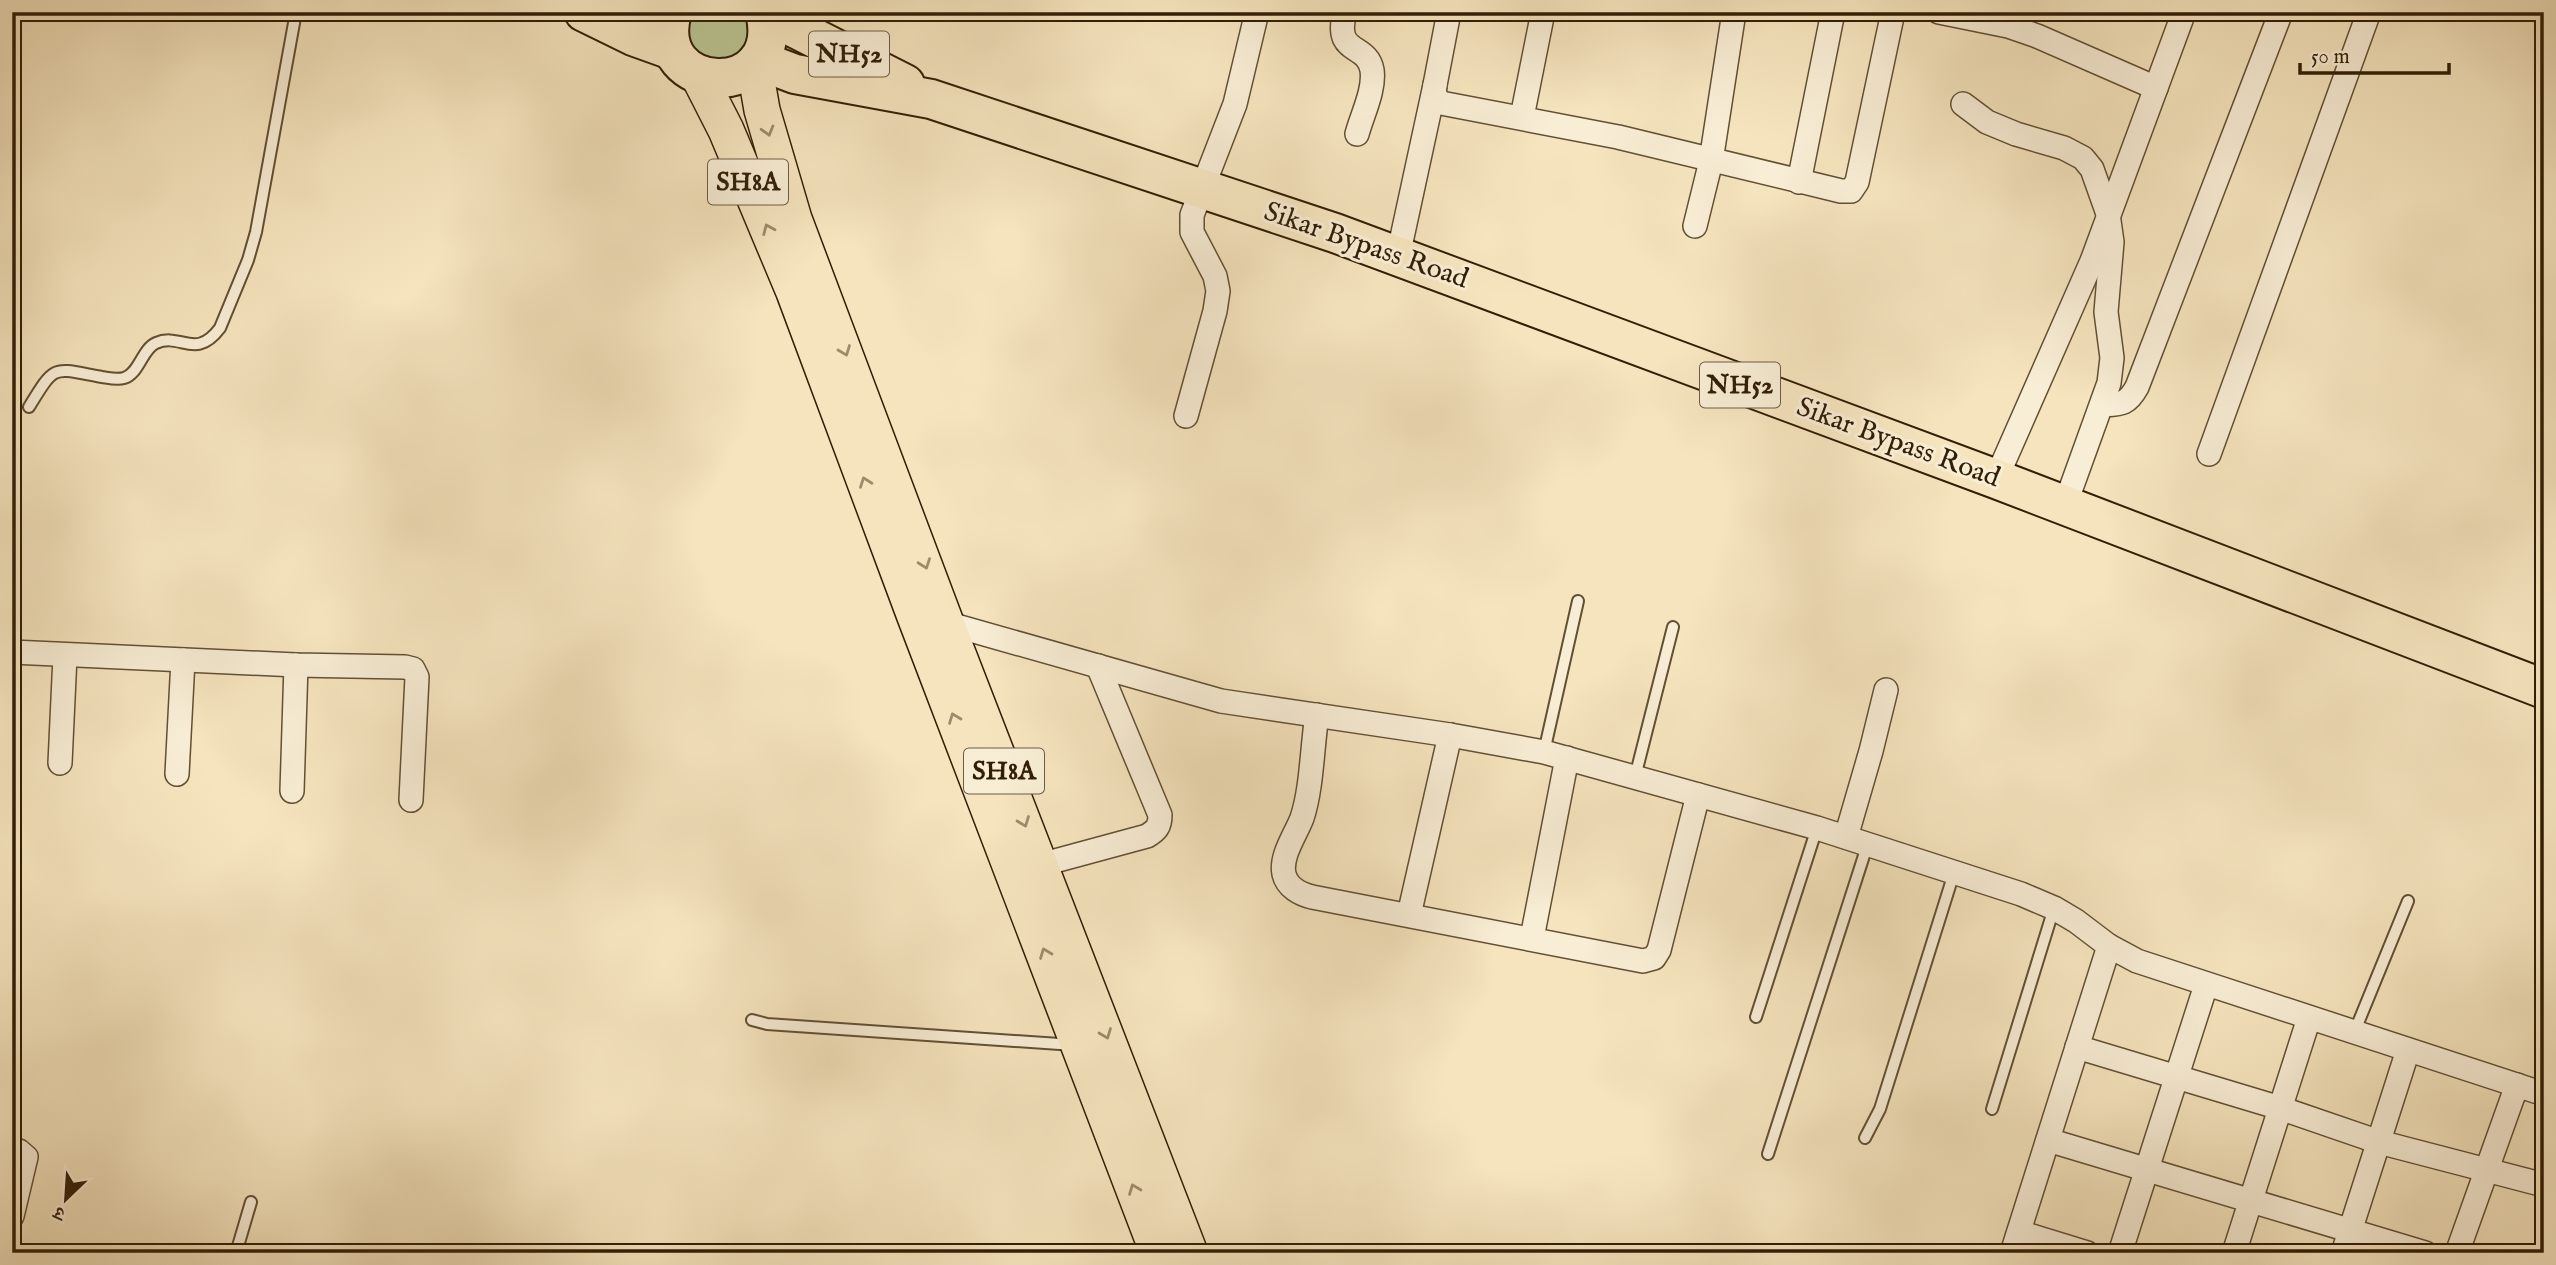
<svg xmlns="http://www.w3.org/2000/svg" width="2556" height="1265" font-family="'IM FELL English','Noto Serif Devanagari',serif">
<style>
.green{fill:#bac593;stroke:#76724c;stroke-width:2}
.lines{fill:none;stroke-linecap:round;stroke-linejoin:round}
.lane-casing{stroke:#625033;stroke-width:14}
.street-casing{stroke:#625033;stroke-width:26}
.primary-casing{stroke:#311e05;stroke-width:38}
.highway-casing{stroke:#311e05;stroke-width:42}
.lane{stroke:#f8edd5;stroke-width:10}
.street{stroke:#f8edd5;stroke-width:23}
.primary{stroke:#f5e4be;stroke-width:35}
.highway{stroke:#f5e4be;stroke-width:38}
.oneway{stroke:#9d8b6b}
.labels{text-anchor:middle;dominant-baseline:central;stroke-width:6;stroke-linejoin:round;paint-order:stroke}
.shield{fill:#f8edd5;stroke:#6d5c43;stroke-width:2}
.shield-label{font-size:26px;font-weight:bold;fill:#311e05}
.street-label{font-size:28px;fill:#311e05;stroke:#f8edd5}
</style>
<rect width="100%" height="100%" fill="#f5e4be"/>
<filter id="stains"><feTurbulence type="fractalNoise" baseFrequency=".00286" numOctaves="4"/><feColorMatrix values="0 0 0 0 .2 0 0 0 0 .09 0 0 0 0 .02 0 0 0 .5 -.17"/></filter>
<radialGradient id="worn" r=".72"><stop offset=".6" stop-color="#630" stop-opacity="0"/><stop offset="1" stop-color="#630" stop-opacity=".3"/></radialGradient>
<path class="green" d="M677,12c29,0 58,-7 77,16l-1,25 -49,11 -33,-41z"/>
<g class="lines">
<defs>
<g id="lane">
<path d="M29,407c27,-44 23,-39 73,-30 7,1 15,3 22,1 15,-4 18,-29 32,-35 25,-11 39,18 64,-15l28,-68 8,-28 40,-220"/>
<polyline points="1544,752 1578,601"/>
<polyline points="1635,777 1673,627"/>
<polyline points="1756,1017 1817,828"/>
<polyline points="752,1020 767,1024 1074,1045"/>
<polyline points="2354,1033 2408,901"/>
<polyline points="1992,1109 2054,908"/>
<polyline points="1865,1138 1880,1109 1954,873"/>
<polyline points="1768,1154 1868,843"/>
<polyline points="236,1253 251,1202"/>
</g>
<g id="street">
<path d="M1345,12c-12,44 22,30 27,58 3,20 -10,45 -15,64"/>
<polyline points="1449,12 1435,85 1434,95 1441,103 1618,137 1841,191 1851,191 1857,182 1893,12"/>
<polyline points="1939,12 2008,26 2037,36 2156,88"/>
<polyline points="1963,104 1987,122 2016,134 2064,148 2083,158 2092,169 2108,214 2112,242 2106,312 2112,358 2109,383 2065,505"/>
<polyline points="1522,117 1543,12"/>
<polyline points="1799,182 1833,12"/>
<polyline points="1695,226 1711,161 1734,12"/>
<polyline points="1398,256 1435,85"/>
<path d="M2102,405c19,-1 25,0 35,-18l144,-375"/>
<polyline points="1186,416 1215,311 1218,291 1215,276 1192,232 1192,215 1235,104 1257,12"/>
<polyline points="2209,454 2369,12"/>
<polyline points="1996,479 2092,261 2184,12"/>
<polyline points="946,623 1221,701 1450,735 1544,752 1817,828 2021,894 2054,908 2076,921 2109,946 2137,961 2544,1094"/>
<polyline points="12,652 296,665 405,667 413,669 417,677 411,800"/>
<path d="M1317,715c-5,32 -5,73 -15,103 -6,16 -22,38 -18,56 3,13 16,20 28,23l331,64 11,-3 5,-8 39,-155"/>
<polyline points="60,763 65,656"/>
<polyline points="177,774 183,660"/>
<polyline points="292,791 296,665"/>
<polyline points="1846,837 1871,751 1886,690"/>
<path d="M1040,865l107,-29c10,-6 13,-10 13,-21l-62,-149"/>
<polyline points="1409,915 1450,735"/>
<polyline points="1532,938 1567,758"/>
<polyline points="2077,1047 2280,1108 2379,1142 2544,1185"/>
<polyline points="2048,1140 2425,1253"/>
<polyline points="12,1149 19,1151 26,1157 12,1216"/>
<polyline points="2019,1232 2087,1253"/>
<polyline points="2012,1253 2109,946"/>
<polyline points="2120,1253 2206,985"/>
<polyline points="2234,1253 2309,1018"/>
<polyline points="2343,1253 2408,1050"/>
<polyline points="2457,1253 2517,1085"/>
</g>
<g id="primary">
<polyline points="754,64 762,110 794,219 946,623 1190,1253"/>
<polyline points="698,75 726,130 794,292 914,614 1158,1253"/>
</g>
<g id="highway">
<polyline points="584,12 633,36 672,50"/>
<path d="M672,12c-24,85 115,91 93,0"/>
<polyline points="765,13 905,84"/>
<polyline points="758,60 795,74 931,99 1335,233 1996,479 2544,689"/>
</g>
</defs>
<use href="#lane" class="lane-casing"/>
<use href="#street" class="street-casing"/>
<use href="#primary" class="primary-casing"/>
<use href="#highway" class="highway-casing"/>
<use href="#lane" class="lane"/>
<use href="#street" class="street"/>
<use href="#primary" class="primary"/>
<use href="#highway" class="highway"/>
</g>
<defs><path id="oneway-chevron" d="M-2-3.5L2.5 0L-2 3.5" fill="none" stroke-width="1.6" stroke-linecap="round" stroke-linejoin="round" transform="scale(1.75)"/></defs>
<g class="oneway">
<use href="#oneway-chevron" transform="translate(768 131) rotate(74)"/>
<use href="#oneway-chevron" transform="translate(768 229) rotate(-113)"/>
<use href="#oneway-chevron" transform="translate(845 351) rotate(69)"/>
<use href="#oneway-chevron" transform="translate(865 482) rotate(-110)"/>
<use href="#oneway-chevron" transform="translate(925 564) rotate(70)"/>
<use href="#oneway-chevron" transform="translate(954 718) rotate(-111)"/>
<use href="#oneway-chevron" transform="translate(1024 822) rotate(69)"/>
<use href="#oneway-chevron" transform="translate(1045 953) rotate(-111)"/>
<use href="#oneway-chevron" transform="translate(1106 1034) rotate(69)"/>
<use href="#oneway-chevron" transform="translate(1134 1189) rotate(-111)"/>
</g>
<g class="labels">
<g class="shield">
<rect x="809" y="31.5" width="80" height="45" rx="5"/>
<rect x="708" y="159.5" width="80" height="45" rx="5"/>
<rect x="1700" y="362.5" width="80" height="45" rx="5"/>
<rect x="964" y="748.5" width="80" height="45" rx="5"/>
</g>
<g class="shield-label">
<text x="849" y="54">NH52</text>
<text x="748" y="182">SH8A</text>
<text x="1740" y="385">NH52</text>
<text x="1004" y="771">SH8A</text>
</g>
<g class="street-label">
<text transform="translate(1366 246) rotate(19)">Sikar Bypass Road</text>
<text transform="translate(1898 443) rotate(20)">Sikar Bypass Road</text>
</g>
</g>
<rect width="2556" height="1265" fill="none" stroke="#f5e4be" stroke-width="42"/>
<rect x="14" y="14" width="2528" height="1237" fill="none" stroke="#311e05" stroke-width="3.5"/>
<rect x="21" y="21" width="2514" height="1223" fill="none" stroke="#311e05" stroke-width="2"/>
<g transform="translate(66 1199) rotate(205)" stroke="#f8edd5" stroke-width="5" paint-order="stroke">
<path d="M0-5L12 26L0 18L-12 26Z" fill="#311e05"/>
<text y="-10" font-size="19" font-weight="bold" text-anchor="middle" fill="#311e05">उ</text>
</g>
<path d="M2300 63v10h149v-10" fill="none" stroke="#311e05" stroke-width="3.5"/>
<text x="2311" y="63" font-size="21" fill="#311e05" stroke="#f8edd5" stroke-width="5" paint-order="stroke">50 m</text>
<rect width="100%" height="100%" filter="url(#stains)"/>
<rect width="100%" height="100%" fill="url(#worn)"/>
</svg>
